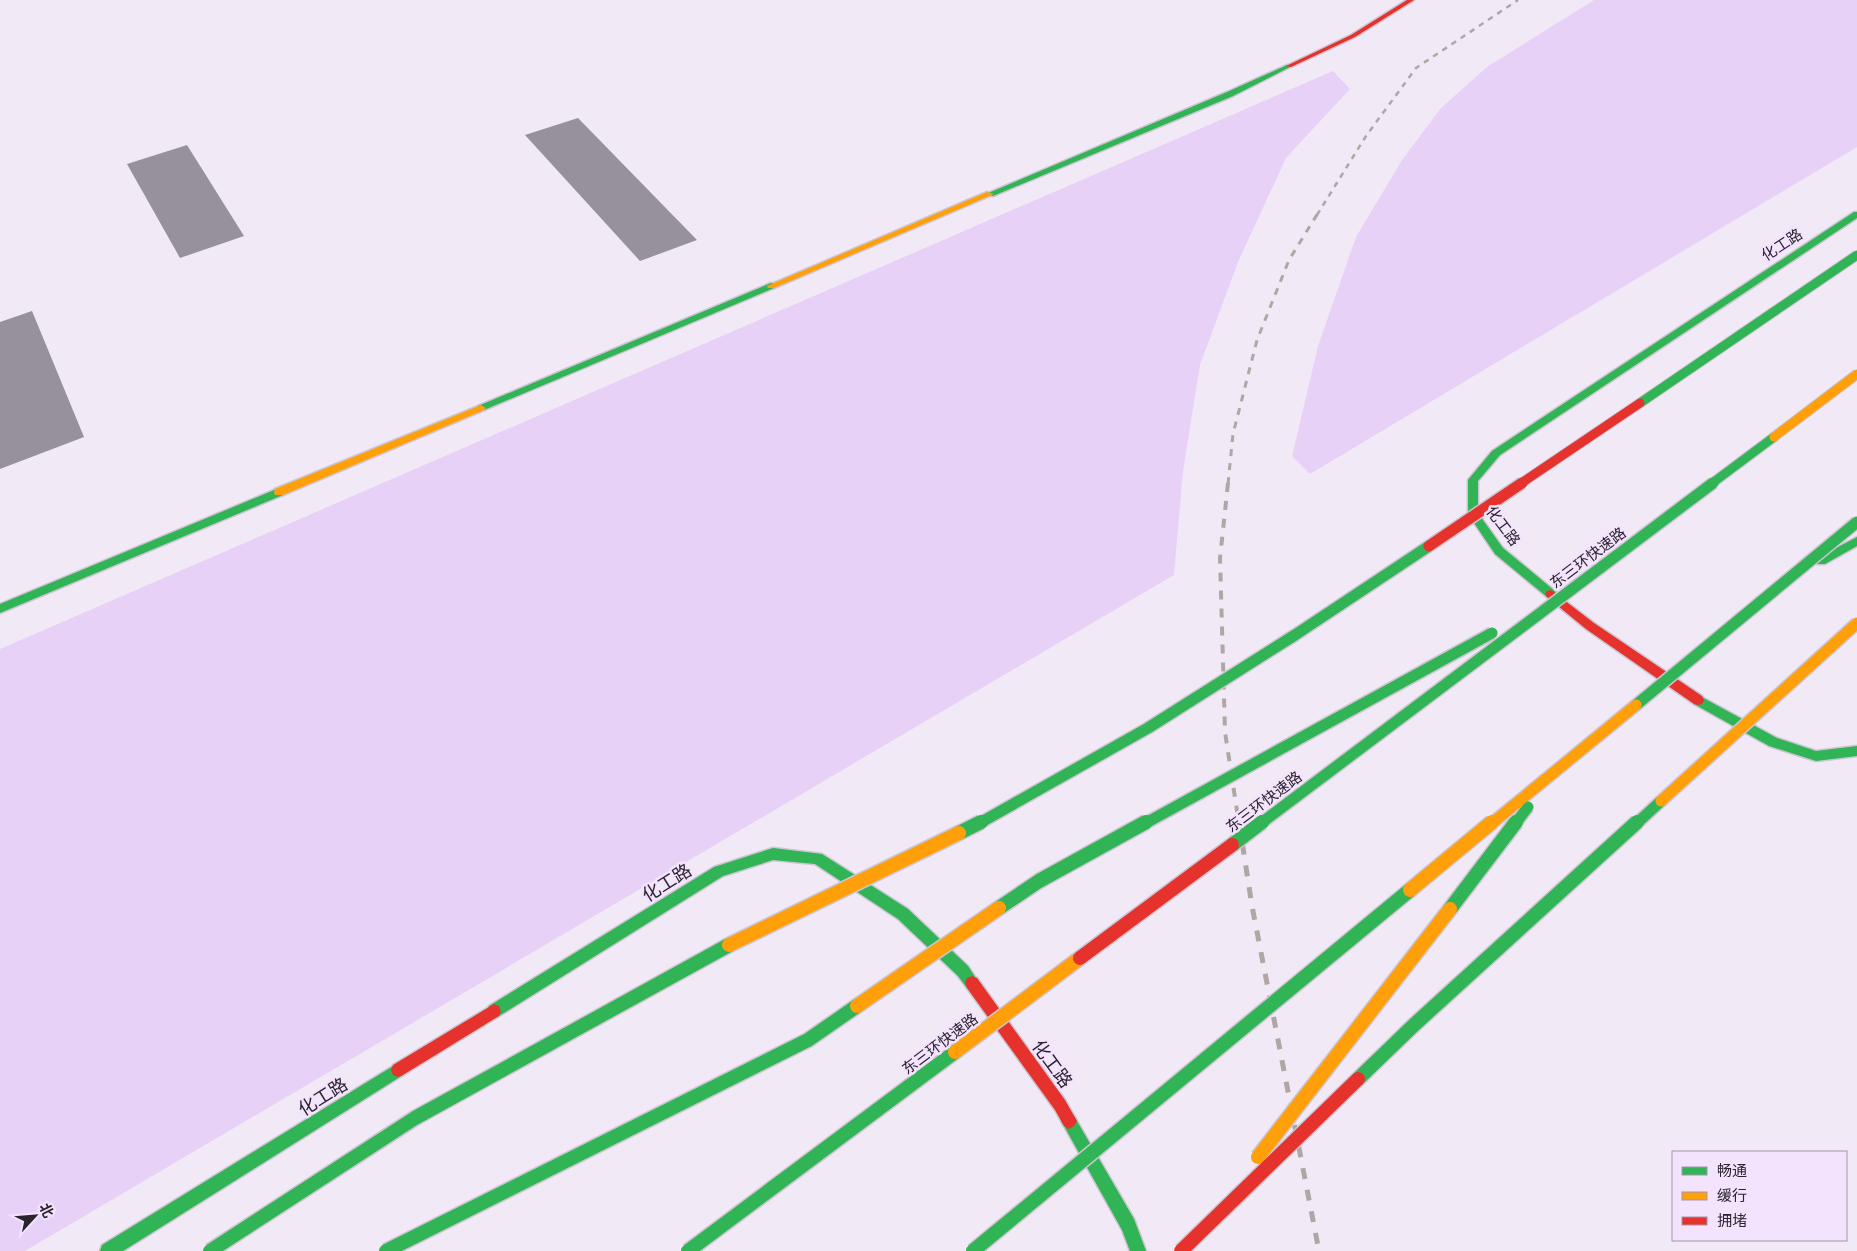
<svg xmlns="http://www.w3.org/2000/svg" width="1857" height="1251" font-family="Jost,'Noto Sans SC',sans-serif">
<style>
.green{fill:#e8d1f7}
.building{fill:#97919b}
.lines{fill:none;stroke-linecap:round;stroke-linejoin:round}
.fast-casing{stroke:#cdc6d2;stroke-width:3}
.slow-casing{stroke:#cdc6d2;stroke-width:3}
.jam-casing{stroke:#cdc6d2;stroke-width:3}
.fast{fill:#30b455;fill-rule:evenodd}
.slow{fill:#ff9f0a;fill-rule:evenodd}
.jam{fill:#e5322d;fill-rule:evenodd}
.rail-far3{stroke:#b0a7a5;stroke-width:2.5;stroke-dasharray:5.5 5.5;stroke-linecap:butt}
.rail-far2{stroke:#b0a7a5;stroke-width:3;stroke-dasharray:7 7;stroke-linecap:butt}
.rail-far1{stroke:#b0a7a5;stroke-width:4;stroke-dasharray:9 9;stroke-linecap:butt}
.rail{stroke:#b0a7a5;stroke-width:5;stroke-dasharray:11 11;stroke-linecap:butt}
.fast-bridge-far2-casing{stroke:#cdc6d2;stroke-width:11;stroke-linecap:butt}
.fast-bridge-far1-casing{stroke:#cdc6d2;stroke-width:14;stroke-linecap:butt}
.fast-bridge-casing{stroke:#cdc6d2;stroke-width:17;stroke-linecap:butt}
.slow-bridge-far2-casing{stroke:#cdc6d2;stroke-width:11;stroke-linecap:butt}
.slow-bridge-far1-casing{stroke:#cdc6d2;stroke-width:14;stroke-linecap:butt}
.slow-bridge-casing{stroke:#cdc6d2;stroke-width:17;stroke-linecap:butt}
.jam-bridge-far2-casing{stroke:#cdc6d2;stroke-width:11;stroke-linecap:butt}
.jam-bridge-far1-casing{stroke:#cdc6d2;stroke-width:14;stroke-linecap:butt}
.jam-bridge-casing{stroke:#cdc6d2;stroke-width:17;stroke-linecap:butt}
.fast-bridge-far2{stroke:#30b455;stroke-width:9}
.fast-bridge-far1{stroke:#30b455;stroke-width:11}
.fast-bridge{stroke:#30b455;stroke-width:14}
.slow-bridge-far2{stroke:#ff9f0a;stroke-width:9}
.slow-bridge-far1{stroke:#ff9f0a;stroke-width:11}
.slow-bridge{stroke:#ff9f0a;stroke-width:14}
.jam-bridge-far2{stroke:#e5322d;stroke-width:9}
.jam-bridge-far1{stroke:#e5322d;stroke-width:11}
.jam-bridge{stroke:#e5322d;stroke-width:14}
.labels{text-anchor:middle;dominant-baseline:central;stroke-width:5;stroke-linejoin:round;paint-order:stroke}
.street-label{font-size:15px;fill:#29232d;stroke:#f3e3fd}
.near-street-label{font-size:18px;fill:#29232d;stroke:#f3e3fd}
</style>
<rect width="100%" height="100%" fill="#f2e9f7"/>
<g class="green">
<polygon points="1594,0 1857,0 1857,147 1310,474 1292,456 1318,346 1356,237 1402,160 1441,108 1487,67"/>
<polygon points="1333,71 1350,89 1286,158 1238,262 1200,365 1183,471 1174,575 25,1251 0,1251 0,649"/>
</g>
<g class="building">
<polygon points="578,118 697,240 640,261 525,135"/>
<polygon points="187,145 244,236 180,258 127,164"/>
<polygon points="32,311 84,437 0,469 0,322"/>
</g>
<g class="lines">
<defs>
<g id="fast">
<polygon points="1287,65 1292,66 1233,96 993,196 986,194 1227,92"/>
<polygon points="1854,212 1857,212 1857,218 1500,455 1478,481 1478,513 1503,548 1555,591 1557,594 1555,597 1547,597 1495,554 1468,514 1468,480 1492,451"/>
<polygon points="771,283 774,284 774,288 484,410 478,410 476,408 478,406"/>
<polygon points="279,488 284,492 283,495 0,613 0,604"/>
<polygon points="1857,537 1857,546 1825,564 1817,564 1816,561 1817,558"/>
<polygon points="1698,695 1777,738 1816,751 1857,746 1857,756 1816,761 1769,746 1694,704 1692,700 1694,696"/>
<polygon points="773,848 822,854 908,909 968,966 979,983 977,988 972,990 967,988 958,976 898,919 815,864 773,860 723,876 499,1016 494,1018 489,1016 487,1011 489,1006 714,867"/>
<polygon points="398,1063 403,1065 405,1070 403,1075 123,1251 100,1251 102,1245"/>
<polygon points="1069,1113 1074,1116 1134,1219 1146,1251 1130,1251 1122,1230 1064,1126 1061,1121 1064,1116"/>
</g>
<g id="slow">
<polygon points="987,192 994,194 774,288 768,288 767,286"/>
<polygon points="481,405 486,408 484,410 283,495 275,495 274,492 275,489"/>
</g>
<g id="jam">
<polygon points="1407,0 1414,0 1355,37 1291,67 1286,66 1351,35"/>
<polygon points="1551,590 1594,623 1702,696 1704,700 1702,704 1698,705 1694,704 1586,629 1547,597 1545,594 1547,591"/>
<polygon points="972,976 977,978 1065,1100 1077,1121 1074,1126 1069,1129 1064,1126 1055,1110 967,988 965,983 967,978"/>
<polygon points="494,1004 499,1006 501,1011 499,1016 403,1075 398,1077 393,1075 391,1070 393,1065"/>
</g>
</defs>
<use href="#fast" class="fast-casing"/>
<use href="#slow" class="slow-casing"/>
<use href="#jam" class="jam-casing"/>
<use href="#fast" class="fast"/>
<use href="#slow" class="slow"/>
<use href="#jam" class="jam"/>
<polyline class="rail-far3" points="1317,215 1366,136 1416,68 1518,0"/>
<polyline class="rail-far2" points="1228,484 1233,434 1257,340 1289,260 1318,213"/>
<polyline class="rail-far1" points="1228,483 1220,558 1225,732 1239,824"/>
<polyline class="rail" points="1239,822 1252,906 1319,1251"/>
<defs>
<g id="fast-bridge-far2">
<polyline points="1640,403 1857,255"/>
<polyline points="1711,484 1774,437"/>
</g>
<g id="fast-bridge-far1">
<polyline points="1636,705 1857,522"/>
<polyline points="978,824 1148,728 1295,635 1429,546"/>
<polyline points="1144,824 1492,633"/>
<polyline points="1260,824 1713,483"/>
<polyline points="1515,824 1528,807"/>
<polyline points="1636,824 1661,801"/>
</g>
<g id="fast-bridge">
<polyline points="959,833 981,822"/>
<polyline points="1232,845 1262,822"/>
<polyline points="999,908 1039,881 1146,822"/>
<polyline points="1450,909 1516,822"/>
<polyline points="1358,1079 1415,1024 1637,822"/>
<polyline points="210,1251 415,1118 729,945"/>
<polyline points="386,1251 808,1040 857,1006"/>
<polyline points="688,1251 955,1052"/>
<polyline points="973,1251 1410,890"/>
</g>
<polyline id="slow-bridge-far2" points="1774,437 1857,374"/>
<g id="slow-bridge-far1">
<polyline points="1661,801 1857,623"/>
<polyline points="1491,824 1636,705"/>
</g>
<g id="slow-bridge">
<polyline points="1410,890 1492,822"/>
<polyline points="729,945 959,833"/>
<polyline points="857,1006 999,908"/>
<polyline points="955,1052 1080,958"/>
<polyline points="1258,1157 1450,909"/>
</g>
<polyline id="jam-bridge-far2" points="1520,484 1640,403"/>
<polyline id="jam-bridge-far1" points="1429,546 1522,483"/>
<g id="jam-bridge">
<polyline points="1080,958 1232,845"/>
<polyline points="1181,1251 1358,1079"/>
</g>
</defs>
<use href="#fast-bridge-far2" class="fast-bridge-far2-casing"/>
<use href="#fast-bridge-far1" class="fast-bridge-far1-casing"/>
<use href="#fast-bridge" class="fast-bridge-casing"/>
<use href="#slow-bridge-far2" class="slow-bridge-far2-casing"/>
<use href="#slow-bridge-far1" class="slow-bridge-far1-casing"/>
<use href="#slow-bridge" class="slow-bridge-casing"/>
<use href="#jam-bridge-far2" class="jam-bridge-far2-casing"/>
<use href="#jam-bridge-far1" class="jam-bridge-far1-casing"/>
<use href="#jam-bridge" class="jam-bridge-casing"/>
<use href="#fast-bridge-far2" class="fast-bridge-far2"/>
<use href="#fast-bridge-far1" class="fast-bridge-far1"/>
<use href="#fast-bridge" class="fast-bridge"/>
<use href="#slow-bridge-far2" class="slow-bridge-far2"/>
<use href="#slow-bridge-far1" class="slow-bridge-far1"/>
<use href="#slow-bridge" class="slow-bridge"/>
<use href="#jam-bridge-far2" class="jam-bridge-far2"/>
<use href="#jam-bridge-far1" class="jam-bridge-far1"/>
<use href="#jam-bridge" class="jam-bridge"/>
</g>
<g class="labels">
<g class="street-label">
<text transform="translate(1782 245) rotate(-33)">化工路</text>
<text transform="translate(1503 526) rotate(53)">化工路</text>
<text transform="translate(1588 558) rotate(-37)">东三环快速路</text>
<text transform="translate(1264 802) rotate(-37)">东三环快速路</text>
<text transform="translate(940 1044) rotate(-37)">东三环快速路</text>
</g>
<g class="near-street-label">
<text transform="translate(667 883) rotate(-32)">化工路</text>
<text transform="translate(1052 1064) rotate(54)">化工路</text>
<text transform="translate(323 1097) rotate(-32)">化工路</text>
</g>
</g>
<rect x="1672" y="1151" width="175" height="90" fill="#f3e3fd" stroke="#a296aa"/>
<rect x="1682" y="1167" width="25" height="8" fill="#30b455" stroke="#a296aa"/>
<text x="1717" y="1176" font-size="15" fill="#29232d">畅通</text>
<rect x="1682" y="1192" width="25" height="8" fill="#ff9f0a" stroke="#a296aa"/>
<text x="1717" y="1201" font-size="15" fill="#29232d">缓行</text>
<rect x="1682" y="1217" width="25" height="8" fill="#e5322d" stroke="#a296aa"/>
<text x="1717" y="1226" font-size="15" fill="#29232d">拥堵</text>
<g transform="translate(35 1216) rotate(64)" stroke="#f3e3fd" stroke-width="4" paint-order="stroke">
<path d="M0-4L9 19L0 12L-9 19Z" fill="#29232d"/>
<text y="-8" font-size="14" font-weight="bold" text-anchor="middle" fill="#29232d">北</text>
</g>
</svg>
